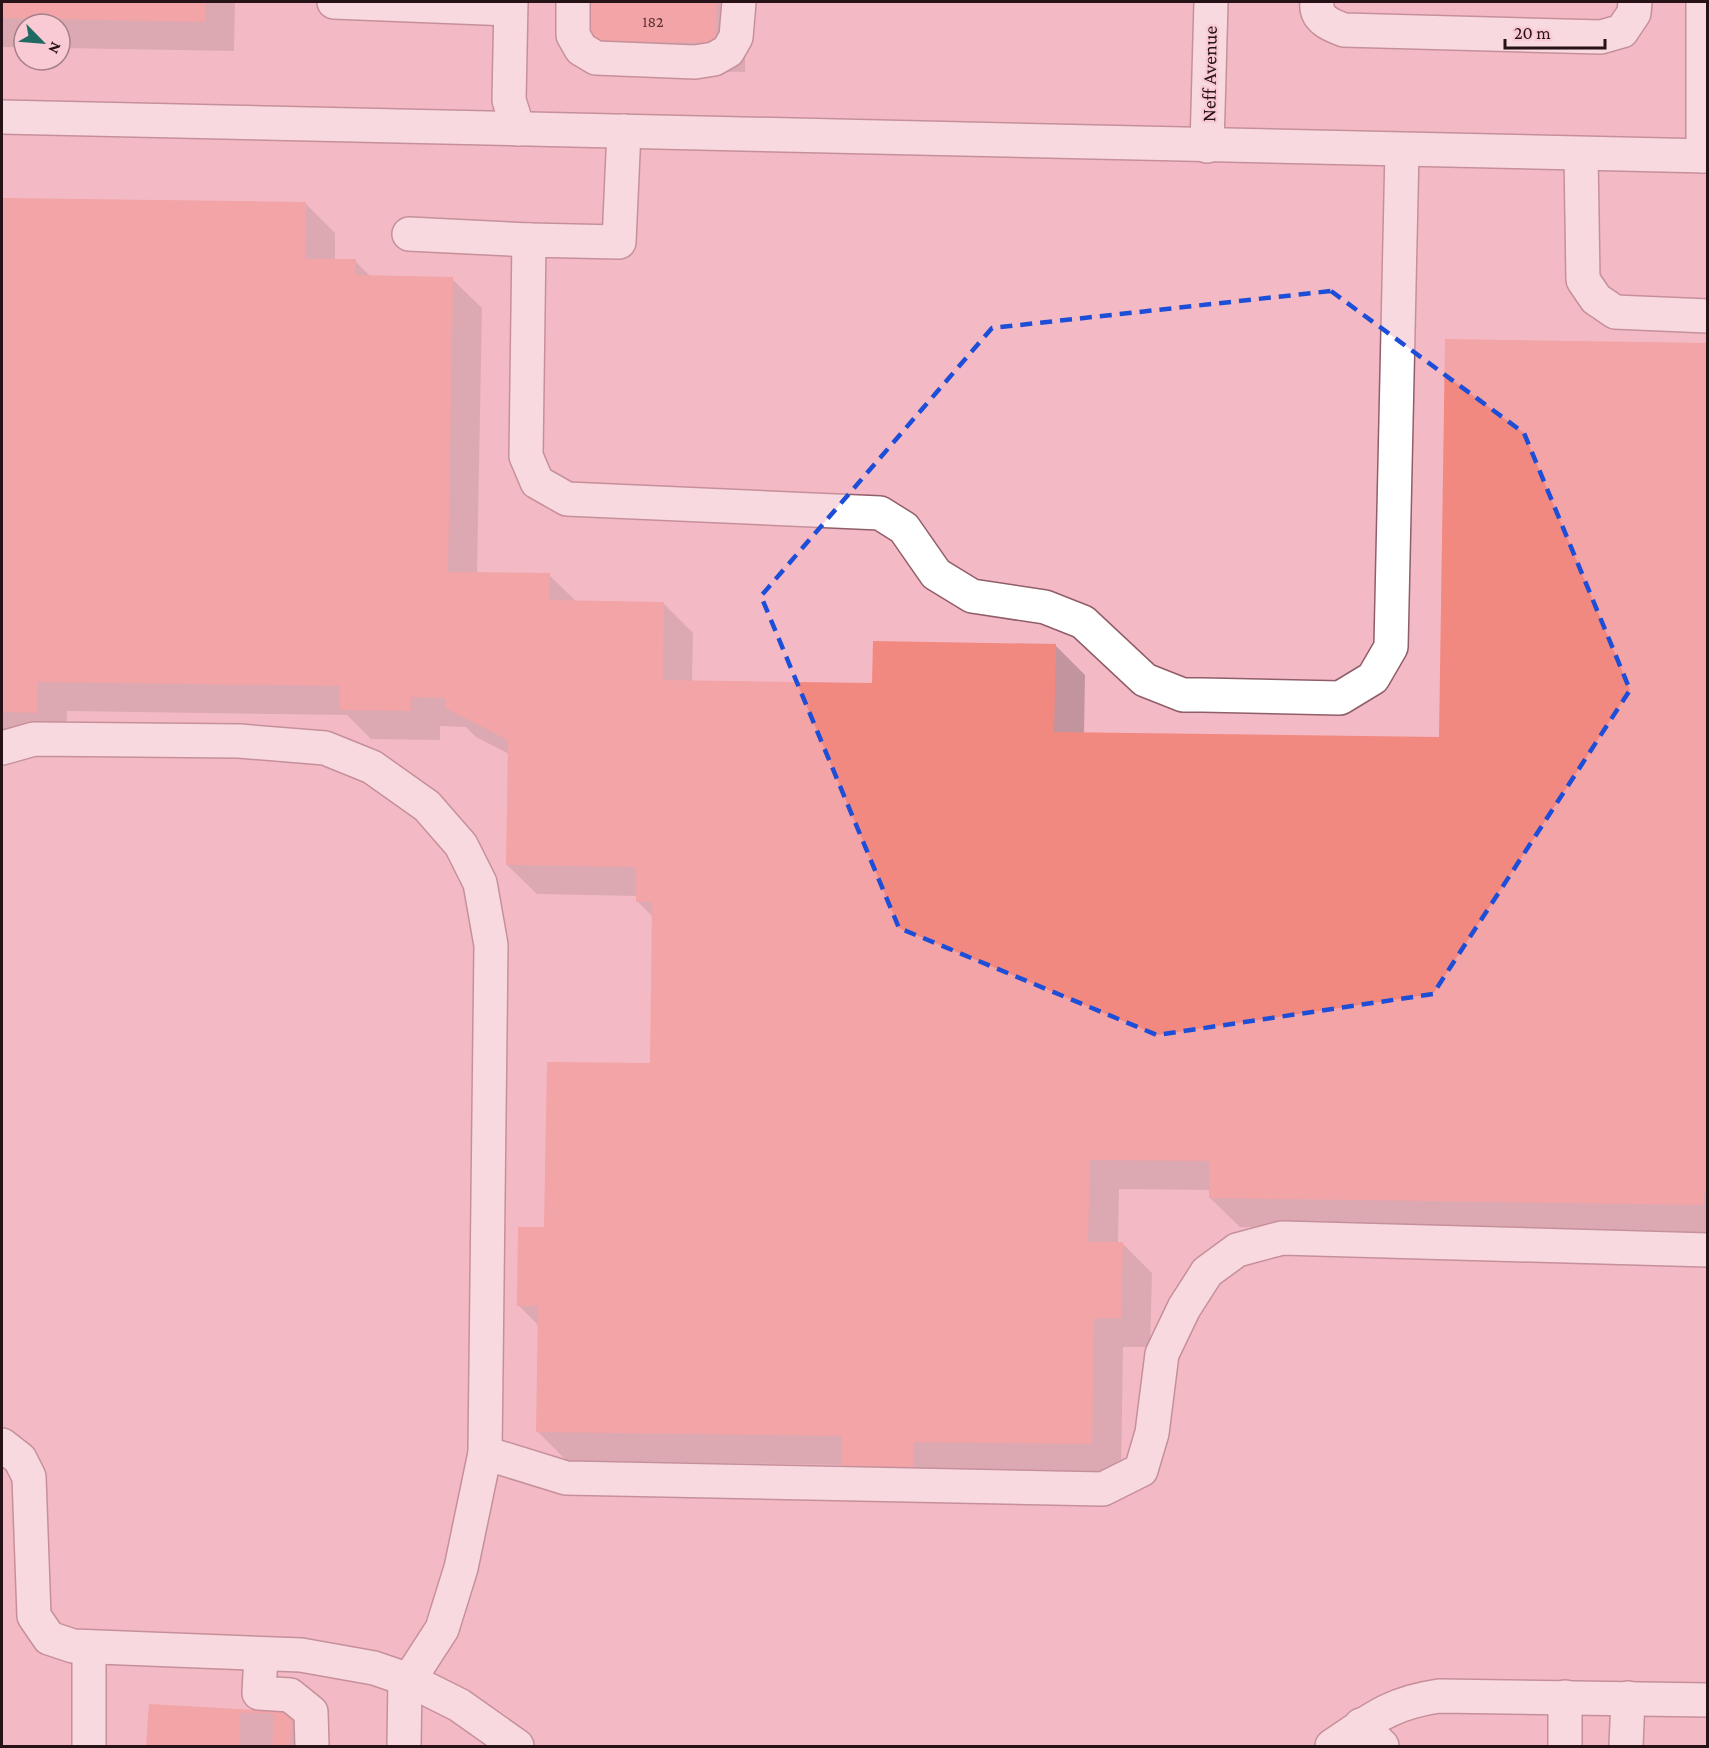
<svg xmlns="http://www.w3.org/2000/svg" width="1709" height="1748" font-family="'Crimson Pro',serif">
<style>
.shadow{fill:#0003}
.building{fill:#f28981}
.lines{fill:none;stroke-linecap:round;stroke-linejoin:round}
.minor-tunnel{stroke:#ca98a2;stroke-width:33;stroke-dasharray:33 16;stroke-linecap:butt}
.minor-casing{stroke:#905e68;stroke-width:36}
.minor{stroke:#fff;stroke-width:33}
.marked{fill:none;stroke:#1d4ed8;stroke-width:4.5;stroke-dasharray:12 8;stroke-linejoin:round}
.labels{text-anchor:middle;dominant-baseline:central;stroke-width:4.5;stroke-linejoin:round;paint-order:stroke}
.number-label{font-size:16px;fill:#593032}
.street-label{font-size:20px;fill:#261217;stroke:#f9cad3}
</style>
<rect width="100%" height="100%" fill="#f3bac5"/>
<g class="shadow">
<polygon points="2,2 235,2 234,51 60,48 60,24 24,24 24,47 2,47"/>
<polygon points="592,2 746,2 745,72 621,70 591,40"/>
<polygon points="2,199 305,203 335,233 335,261 355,261 371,277 452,279 482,308 477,574 549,575 577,602 663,603 693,633 692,682 873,685 1055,645 1085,675 1084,734 1440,739 1708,344 1708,1234 1240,1227 1210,1198 1211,1190 1119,1189 1118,1243 1122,1243 1152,1273 1150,1347 1123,1347 1121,1473 942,1471 843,1465 567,1461 537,1431 539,1326 518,1305 546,1229 651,1064 653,917 637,901 637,896 537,894 507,865 509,754 476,737 466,727 440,726 440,740 371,739 347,715 67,711 66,742 2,741"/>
<polygon points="150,1705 291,1713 313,1746 148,1746"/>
</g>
<g class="building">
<polygon points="2,2 205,2 205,22 2,18"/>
<polygon points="591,2 717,2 715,43 590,41"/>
<polygon points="2,198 306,202 305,259 356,259 355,275 453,277 448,572 550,573 549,600 664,602 663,680 872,683 873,641 1056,644 1054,732 1439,737 1445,339 1708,343 1708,1192 1704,1192 1704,1205 1209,1198 1209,1161 1090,1160 1088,1242 1123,1242 1121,1318 1094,1318 1092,1444 913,1442 913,1469 842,1468 842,1436 536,1432 538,1306 517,1306 518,1227 544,1227 547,1062 650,1063 652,902 636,902 636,867 506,865 508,740 445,708 445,698 411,697 411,711 340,710 340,686 38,682 37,713 2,712"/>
<polygon points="149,1704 292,1712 290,1746 146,1746"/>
</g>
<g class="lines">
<polyline class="minor-tunnel" points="256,1746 257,1710"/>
<defs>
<g id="minor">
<polyline points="334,2 510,9"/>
<polyline points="511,2 509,100 518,129"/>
<polyline points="573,2 573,35 581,49 596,58 695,62 714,59 728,51 736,37 739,2"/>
<path d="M1317,2c-2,17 13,23 27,28l257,7 21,-6 12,-18 1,-11"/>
<polyline points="2,117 1708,156"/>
<polyline points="624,131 619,242 529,240 526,456 537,482 567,499 880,513 904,528 936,574 972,596 1045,607 1083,622 1145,680 1183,695 1202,695 1340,698 1373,678 1391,647 1402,150"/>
<polyline points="1207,146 1211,2"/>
<polyline points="1581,154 1583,280 1596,299 1615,312 1708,316"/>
<polyline points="1703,156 1703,2"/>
<polyline points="409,234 529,240"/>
<polyline points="2,748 34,739 239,741 325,748 372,767 427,806 461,845 480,883 491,945 485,1453 461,1568 442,1629 409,1680"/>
<polyline points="2,1445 20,1459 29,1477 34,1616 49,1638 73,1646 301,1655 374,1668 409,1680 459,1705 517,1746"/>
<polyline points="485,1453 566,1478 1103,1489 1141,1470 1152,1433 1162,1354 1184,1308 1207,1272 1237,1250 1282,1238 1708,1250"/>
<polyline points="89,1647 89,1746"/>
<polyline points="261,1655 259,1693 290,1695 311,1712 312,1746"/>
<polyline points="1361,1725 1382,1746"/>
<polyline points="404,1746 405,1679"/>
<path d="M1332,1746c39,-26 58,-43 107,-50l269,4"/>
<polyline points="1565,1746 1565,1697"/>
<polyline points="1626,1746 1628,1698"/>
</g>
</defs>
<use href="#minor" class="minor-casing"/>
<use href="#minor" class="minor"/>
</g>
<path d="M0 0H1709V1748H0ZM1331,291l193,142 106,257 -197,304 -276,41 -258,-107 -138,-332 231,-268z" fill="#f3bac5" fill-opacity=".55" fill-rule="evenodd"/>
<path class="marked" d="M1331,291l193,142 106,257 -197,304 -276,41 -258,-107 -138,-332 231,-268z"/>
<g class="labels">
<g class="number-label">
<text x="653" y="21">182</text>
</g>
<g class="street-label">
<text transform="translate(1209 74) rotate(-89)">Neff Avenue</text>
</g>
</g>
<rect width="1709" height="1748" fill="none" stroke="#261217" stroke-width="6"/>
<g transform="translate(42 42) rotate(115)"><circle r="28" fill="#f9cad3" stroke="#a58088" stroke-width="1.5"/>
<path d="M0-4.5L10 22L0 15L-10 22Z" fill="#216a63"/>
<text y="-9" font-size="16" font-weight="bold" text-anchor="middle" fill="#261217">N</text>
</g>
<path d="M1505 39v9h100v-9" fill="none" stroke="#261217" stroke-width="3"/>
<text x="1514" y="39" font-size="18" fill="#261217" stroke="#f9cad3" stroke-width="4.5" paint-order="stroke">20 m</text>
</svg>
